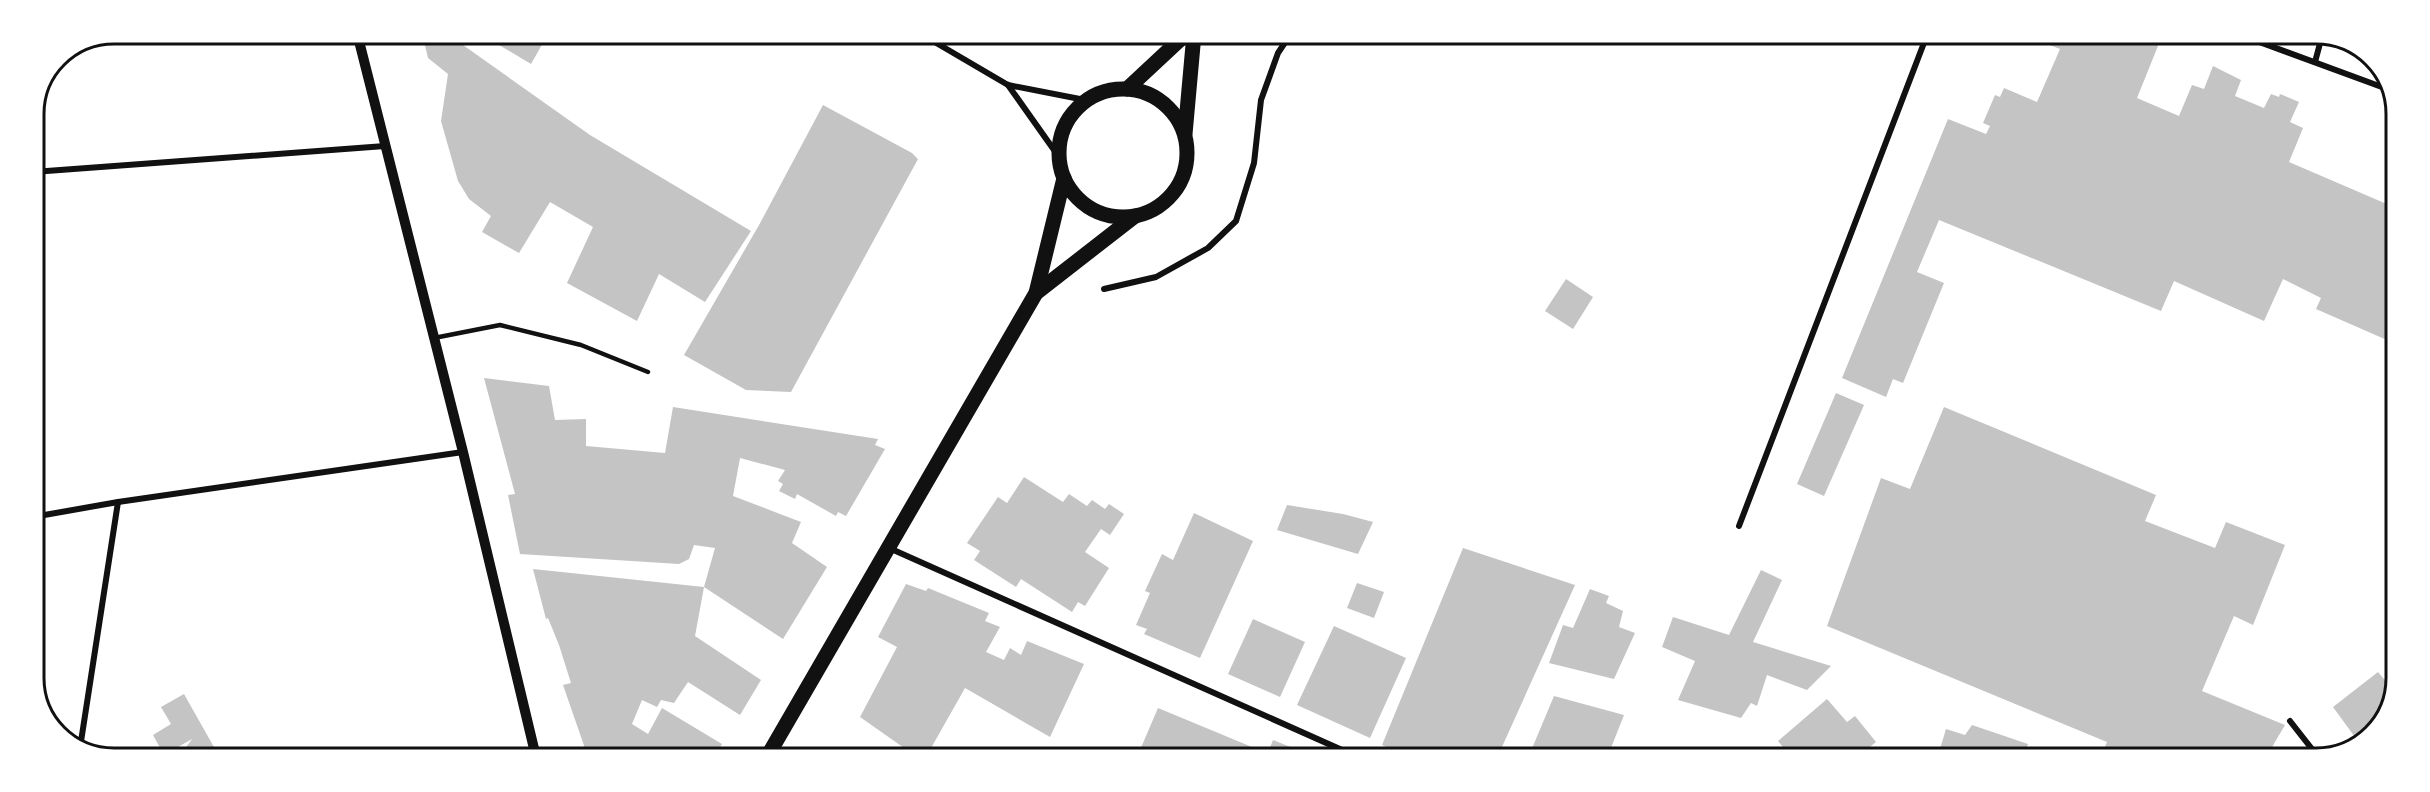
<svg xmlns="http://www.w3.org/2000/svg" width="2430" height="792" font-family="Overpass,sans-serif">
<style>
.building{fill:#c4c4c4}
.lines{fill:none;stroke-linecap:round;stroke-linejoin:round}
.service{stroke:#111;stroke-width:4.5}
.minor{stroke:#111;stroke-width:6}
.tertiary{stroke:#111;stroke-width:10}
.primary{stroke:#111;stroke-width:15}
.rim{fill:none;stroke:#111;stroke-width:3}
</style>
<rect width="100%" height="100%" fill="#fff"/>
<g class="building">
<polygon points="422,33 446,33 590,135 751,231 705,302 659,274 637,321 567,283 593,227 550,202 519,253 482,232 491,216 469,199 458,181 441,121 448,74 428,58"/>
<polygon points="479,33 548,34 531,64"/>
<polygon points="583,34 603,34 598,42"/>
<polygon points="2033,35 2162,36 2137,98 2179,116 2192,85 2204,89 2213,66 2241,80 2235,96 2264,108 2271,94 2279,97 2280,94 2299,102 2290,122 2303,128 2289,162 2396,208 2396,344 2316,309 2321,298 2283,279 2264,321 2174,281 2161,311 1939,220 1917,272 1944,283 1903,383 1893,379 1886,397 1842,378 1948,119 1986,134 1990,126 1983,123 1995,95 2000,97 2004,88 2037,102 2060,49 2032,38"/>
<polygon points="823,105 912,153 918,159 791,392 746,390 684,355 759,225"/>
<polygon points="1566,279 1593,297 1573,329 1545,311"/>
<polygon points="484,378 549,386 555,420 586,419 586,446 665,453 673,407 878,439 875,445 885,449 846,516 838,512 836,516 797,494 795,499 779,491 783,484 778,481 785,470 740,458 733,496 801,522 792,543 827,567 783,639 704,587 715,548 694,545 689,559 679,564 520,554 508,495 515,494"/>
<polygon points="1836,393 1864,405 1824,496 1797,484"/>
<polygon points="1944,407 2156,495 2145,521 2215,548 2226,522 2285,545 2253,625 2234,616 2202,691 2285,725 2265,759 2147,759 2138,755 2137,759 2108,759 2101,757 2107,742 1827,626 1881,478 1910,489"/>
<polygon points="1024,477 1063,502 1069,494 1087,506 1092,500 1105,509 1109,504 1124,514 1110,535 1101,529 1085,552 1109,568 1085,606 1078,602 1072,612 1021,579 1016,587 974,560 980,551 967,543 998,497 1007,503"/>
<polygon points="1287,505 1343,514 1373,522 1358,554 1277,530"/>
<polygon points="1194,513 1253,541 1200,658 1144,634 1147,629 1136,625 1150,593 1145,591 1162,554 1173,560"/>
<polygon points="2395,547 2395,571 2386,562"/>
<polygon points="1463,548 1575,585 1497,758 1410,758 1382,745"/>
<polygon points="533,569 704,587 695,636 761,680 740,715 688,682 674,703 661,700 657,707 642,700 632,724 648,734 662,708 722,744 714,757 588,757 563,685 571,683 559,645 548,618 546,619"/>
<polygon points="1761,570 1782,580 1753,642 1831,666 1807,690 1767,675 1757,706 1751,703 1741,718 1678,700 1695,661 1662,647 1673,617 1729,635"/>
<polygon points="1357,583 1384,592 1374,618 1347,608"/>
<polygon points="906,584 926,591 928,588 989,613 985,621 1000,627 986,652 1004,660 1010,648 1021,655 1027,641 1084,664 1050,737 965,688 926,757 917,757 860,717 897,647 878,637"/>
<polygon points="1590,589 1609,596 1606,603 1623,611 1619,627 1635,633 1614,679 1549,663 1563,625 1573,628"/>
<polygon points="1253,619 1305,642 1280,697 1228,674"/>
<polygon points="1334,626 1406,658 1370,738 1297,705"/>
<polygon points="2378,672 2394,691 2394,699 2365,742 2360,744 2333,707"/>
<polygon points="184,694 219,756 180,756 192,739 164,755 153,735 171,724 161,707"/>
<polygon points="1554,696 1624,715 1607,758 1528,758"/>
<polygon points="1827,699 1847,722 1855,716 1876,742 1856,758 1792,758 1778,741"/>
<polygon points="1158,708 1252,747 1248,758 1137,757"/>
<polygon points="1972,725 2028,744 2025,752 2045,759 1937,759 1946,729 1965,735"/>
<polygon points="1273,740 1318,758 1266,758"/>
</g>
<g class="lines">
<polyline class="service" points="434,338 500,325 581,345 648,372"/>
<g class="minor">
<polyline points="921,34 1008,85 1085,100"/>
<polyline points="2243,36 2390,90"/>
<polyline points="2315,62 2322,36"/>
<polyline points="1008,85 1059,157"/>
<polyline points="33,172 385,146"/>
<polyline points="1104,289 1156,277 1208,248 1236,221 1254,163 1261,100 1278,53 1290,35"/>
<polyline points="33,517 118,502 463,452"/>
<polyline points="1739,526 1927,35"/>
<polyline points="889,548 1360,758"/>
<polyline points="2290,721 2319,758"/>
<polyline points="80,748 118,502"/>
</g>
<polyline class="tertiary" points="357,33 463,452 536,757"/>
<g class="primary">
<polyline points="1127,89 1186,34"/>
<circle cx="1123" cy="153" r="64"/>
<polyline points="1185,134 1194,34"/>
<polyline points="1036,293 1135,216"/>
<polyline points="767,757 1036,293 1064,178"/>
</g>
</g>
<path d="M0 0H2430V792H0ZM114 44H2316A70 70 0 0 1 2386 114V678A70 70 0 0 1 2316 748H114A70 70 0 0 1 44 678V114A70 70 0 0 1 114 44Z" fill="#fff" fill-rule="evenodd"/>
<path class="rim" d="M114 44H2316A70 70 0 0 1 2386 114V678A70 70 0 0 1 2316 748H114A70 70 0 0 1 44 678V114A70 70 0 0 1 114 44Z"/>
</svg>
